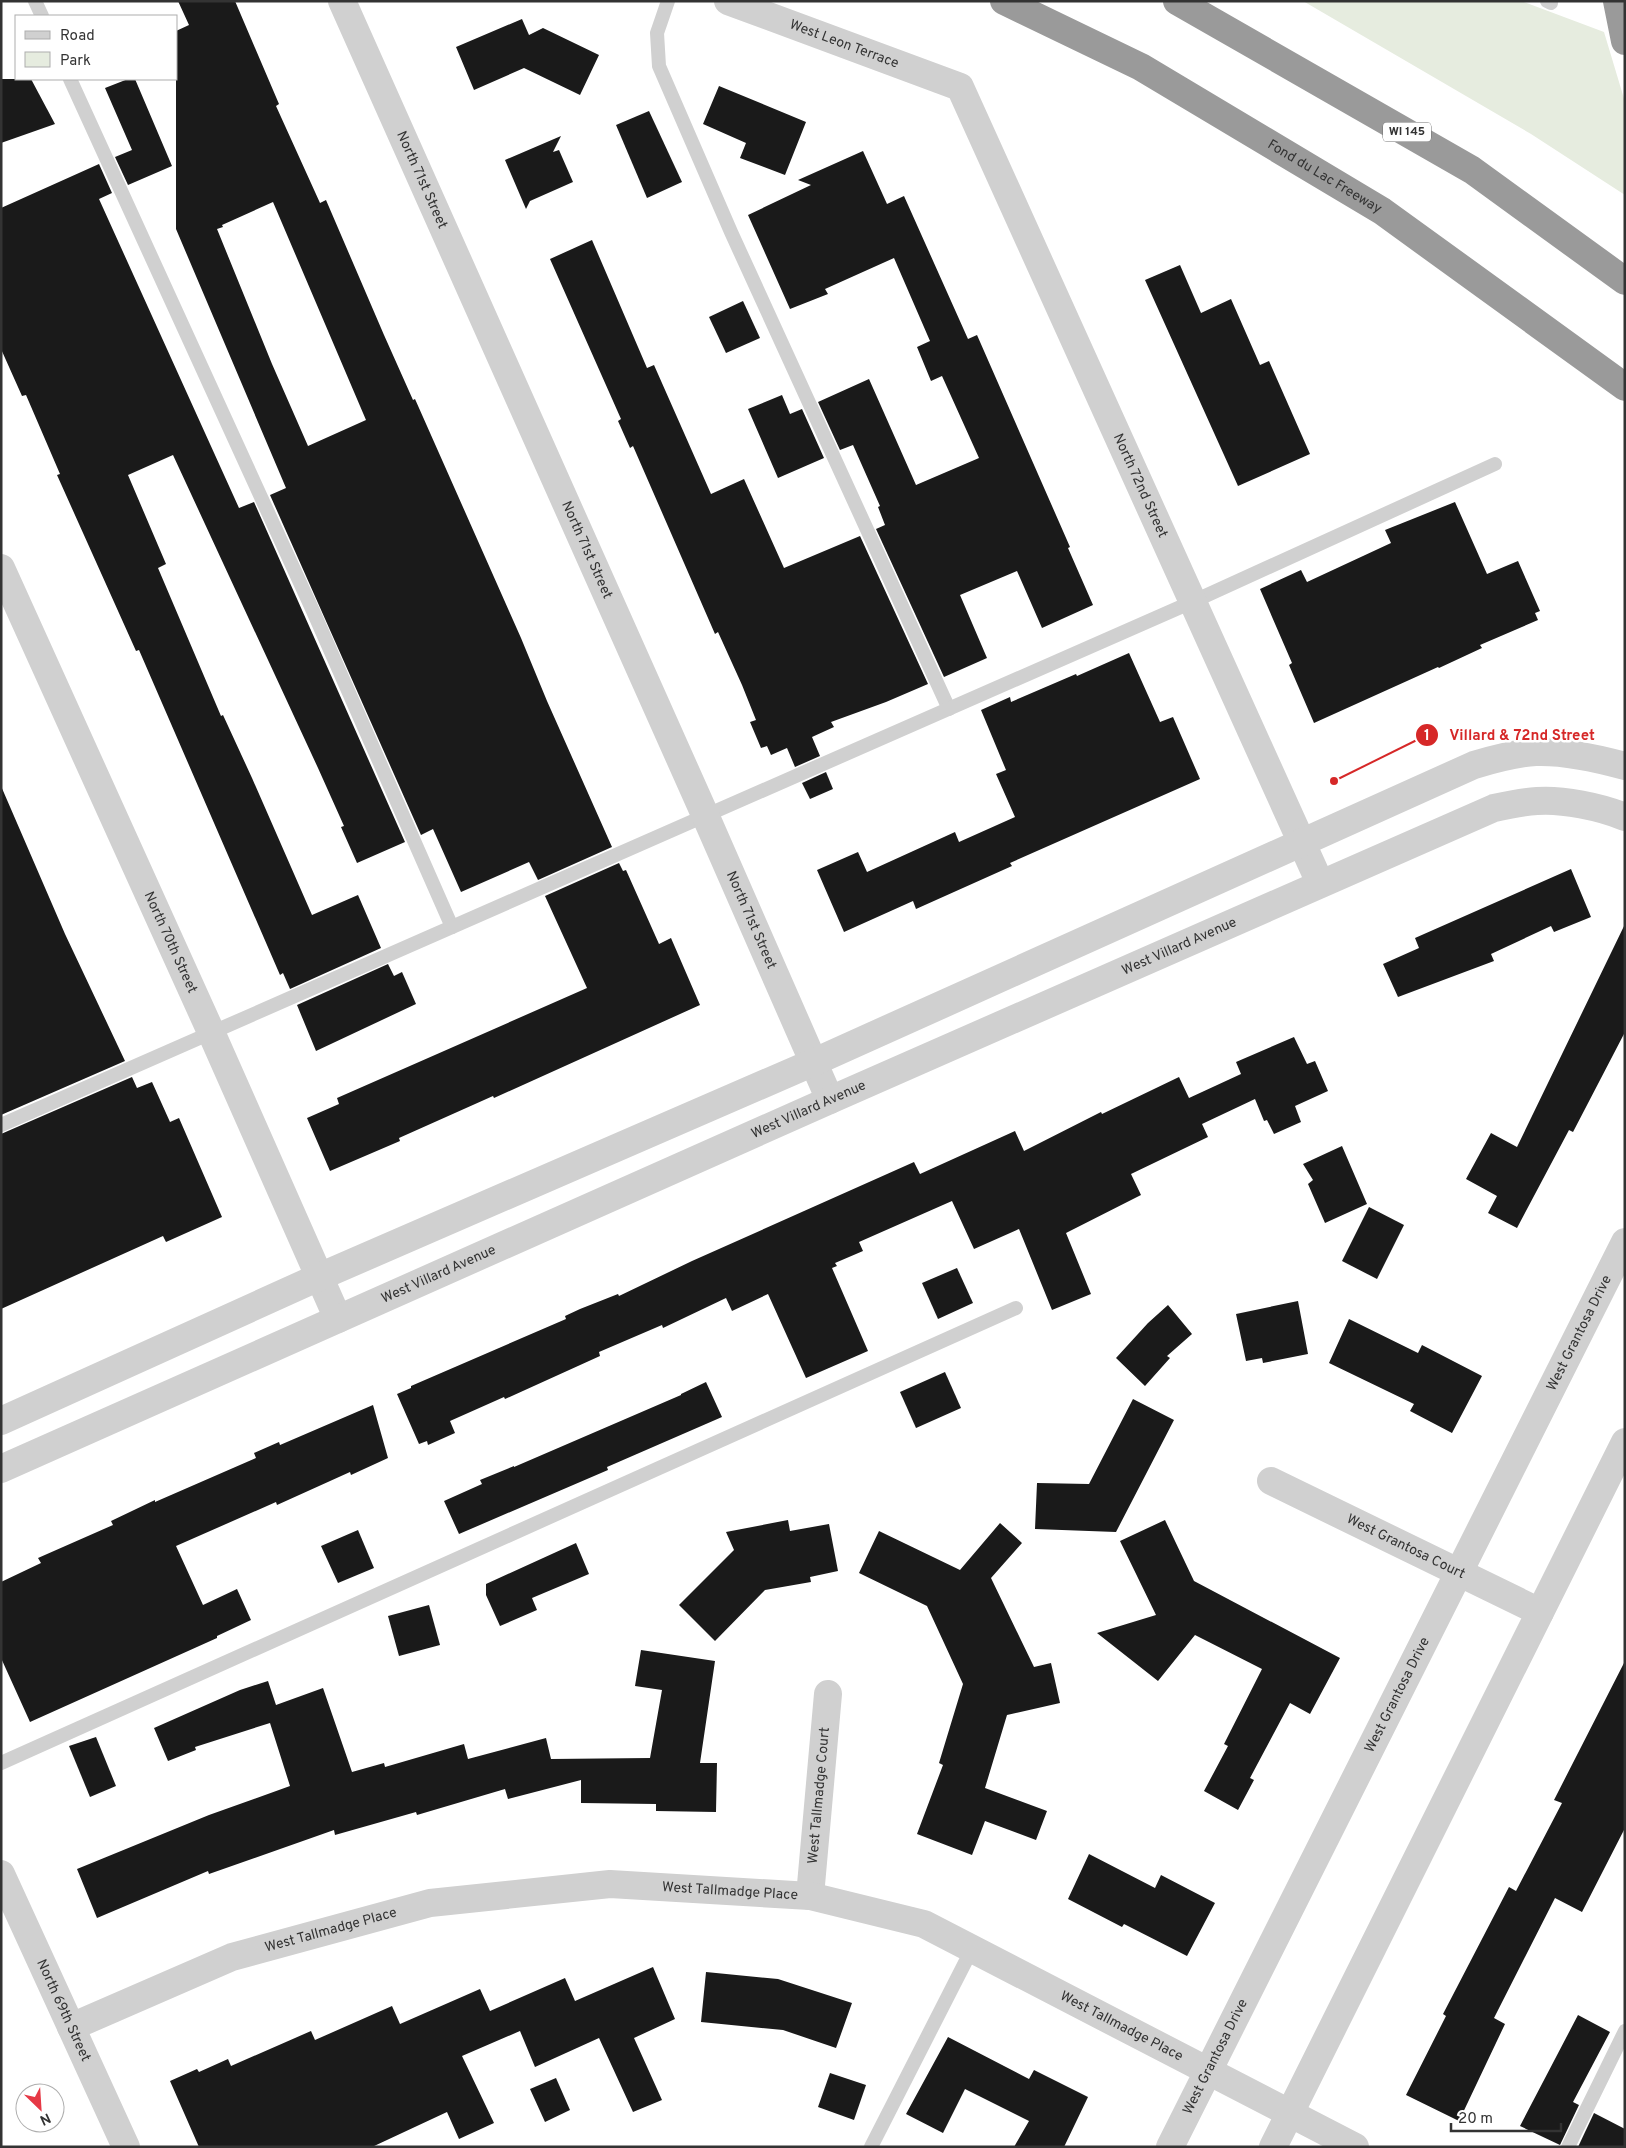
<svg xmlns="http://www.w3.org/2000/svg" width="1626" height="2148" font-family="Overpass,sans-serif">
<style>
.green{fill:#e6ecdf}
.building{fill:#1a1a1a;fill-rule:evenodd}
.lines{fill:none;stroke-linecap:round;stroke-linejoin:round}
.service{stroke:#d0d0d0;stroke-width:14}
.minor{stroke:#d0d0d0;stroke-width:28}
.tertiary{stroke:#d0d0d0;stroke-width:28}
.motorway{stroke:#9a9a9a;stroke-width:28}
.labels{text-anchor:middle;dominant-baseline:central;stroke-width:5;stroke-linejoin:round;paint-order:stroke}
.shield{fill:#fff;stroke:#707070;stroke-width:1}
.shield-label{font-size:12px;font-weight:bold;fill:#333}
.street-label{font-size:14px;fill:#333;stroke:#fff}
.leader{fill:none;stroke:#d62828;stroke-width:2}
.callout-dot{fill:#d62828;stroke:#fff;stroke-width:2}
.mark-label{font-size:15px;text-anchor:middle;font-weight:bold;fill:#fff}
.callout-label{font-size:15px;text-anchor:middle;font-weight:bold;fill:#d62828;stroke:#fff;stroke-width:5;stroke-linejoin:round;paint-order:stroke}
</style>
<rect width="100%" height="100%" fill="#fff"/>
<polygon class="green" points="1303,1 1521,1 1604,32 1625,102 1625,195 1531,134"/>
<g class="building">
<path d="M178,1h57l44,103 -3,2 44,97 6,-3 58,135 29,65 2,-1 106,239 26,63 65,146 -74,33 -9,-18 -68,30 -28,-63 -12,6 -151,-340 16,-7 -110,-259v-198l13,-6zM273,202l93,218 -58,26 -36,-82 -55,-135 6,-2 -1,-2z"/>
<polygon points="522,19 529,35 543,28 599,55 580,95 524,68 474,90 456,47"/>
<polygon points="1,79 31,79 55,124 1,143"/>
<polygon points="128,79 135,79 172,166 128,185 115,157 132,150 105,88"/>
<polygon points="719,86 806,122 785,175 740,158 746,143 703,124"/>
<polygon points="649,111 682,182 647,198 616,125"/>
<polygon points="561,136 553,152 559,150 573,182 530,201 526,209 505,160"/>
<polygon points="863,151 887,204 904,196 968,339 977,335 1070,547 1068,548 1093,605 1042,628 1017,571 960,595 987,658 944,677 876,529 885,525 878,507 880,506 853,445 840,450 818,402 869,379 916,485 979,458 942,376 931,381 917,347 930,341 894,258 825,289 828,294 790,309 748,215 811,185 798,180"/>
<polygon points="99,164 112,193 99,199 239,508 254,502 405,842 357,863 341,827 344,826 318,768 173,455 128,475 166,564 158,568 221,716 223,715 252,778 312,915 358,895 381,948 290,989 283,973 280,975 139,650 136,651 57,475 60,474 26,395 22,396 1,349 1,208"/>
<polygon points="592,240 647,368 654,365 711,494 744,479 784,568 860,536 928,684 886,702 831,722 834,727 812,737 820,756 795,767 787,748 771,755 767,746 761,748 750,722 756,720 742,685 718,632 715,634 633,446 630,448 618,421 621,419 550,259"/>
<polygon points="1180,265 1201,313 1231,299 1260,365 1269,361 1310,454 1238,486 1145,280"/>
<polygon points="743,301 760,338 726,353 709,317"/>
<polygon points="782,395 790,414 802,409 824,458 778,478 748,409"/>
<polygon points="1455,502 1487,574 1518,561 1540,611 1535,613 1538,620 1480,645 1482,648 1439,668 1438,667 1314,723 1289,665 1292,663 1260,589 1301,570 1307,582 1391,543 1385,530"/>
<polygon points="1129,653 1160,722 1173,717 1200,779 1010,863 1012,866 916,909 913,901 844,932 817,870 858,852 867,872 955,832 959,842 1015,817 996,774 1006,770 981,710 1010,697 1011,702 1076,674 1077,676"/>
<polygon points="826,772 833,789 810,799 802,783"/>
<polygon points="1,786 65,934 125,1061 1,1115"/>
<polygon points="619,863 623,871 626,870 659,944 671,938 700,1005 494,1098 493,1096 399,1138 400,1141 330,1171 307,1118 339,1104 337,1098 587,988 545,896"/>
<polygon points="1571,869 1591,917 1554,932 1551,926 1491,954 1494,961 1398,997 1383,964 1419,948 1415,938"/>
<polygon points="1625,924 1625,1032 1573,1132 1569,1130 1517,1228 1488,1213 1497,1196 1466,1179 1491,1133 1517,1147"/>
<polygon points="388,964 394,976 402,972 416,1004 316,1051 297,1005"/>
<polygon points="1294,1037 1307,1064 1315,1061 1328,1091 1295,1106 1301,1122 1274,1134 1267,1120 1264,1121 1255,1099 1202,1124 1208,1137 1131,1174 1141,1195 1066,1233 1091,1294 1052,1310 1019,1229 974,1249 952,1201 859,1242 863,1251 835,1263 837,1266 832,1268 868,1351 806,1378 768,1294 732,1311 726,1298 663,1328 662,1325 599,1352 600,1356 505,1399 504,1397 450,1421 455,1433 428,1445 427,1441 419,1444 397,1394 411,1388 411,1386 566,1319 565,1316 580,1309 618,1294 619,1296 692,1261 914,1162 920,1174 1015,1131 1024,1151 1101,1112 1102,1114 1179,1077 1189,1098 1241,1074 1236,1062"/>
<polygon points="132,1077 137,1088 152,1082 170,1122 179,1118 222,1217 166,1242 163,1236 1,1309 1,1134"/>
<polygon points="1342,1146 1367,1204 1325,1223 1308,1184 1313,1180 1303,1164"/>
<polygon points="1369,1207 1404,1225 1377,1279 1342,1261"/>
<polygon points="957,1268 973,1303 938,1319 922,1283"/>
<polygon points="1298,1301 1308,1354 1263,1363 1262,1358 1246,1361 1236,1314"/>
<polygon points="1168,1305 1192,1334 1167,1356 1170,1358 1145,1386 1116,1358 1148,1323"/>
<polygon points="1349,1319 1418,1353 1422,1345 1482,1376 1452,1433 1410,1411 1414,1404 1329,1363"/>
<polygon points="945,1372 961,1408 916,1428 900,1392"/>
<polygon points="706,1382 722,1417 607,1467 608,1470 459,1534 444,1501 482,1484 480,1480 514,1466 514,1467 681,1395 681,1394"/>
<polygon points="1133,1399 1174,1420 1116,1532 1035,1529 1037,1483 1089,1484"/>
<polygon points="373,1405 388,1458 351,1475 350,1472 277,1505 276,1502 176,1546 203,1605 237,1589 251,1620 217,1636 217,1638 30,1722 1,1658 1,1582 41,1563 38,1558 113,1525 111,1521 155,1500 155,1502 256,1458 254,1453 279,1442 280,1445"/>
<polygon points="788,1520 790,1531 829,1524 838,1571 810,1577 811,1582 765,1590 715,1641 679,1605 734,1550 726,1532"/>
<polygon points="1165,1520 1194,1581 1340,1658 1310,1714 1290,1703 1250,1778 1254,1780 1238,1810 1204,1791 1228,1746 1224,1744 1262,1669 1195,1635 1158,1681 1097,1633 1156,1615 1120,1541"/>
<polygon points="1000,1523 1022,1543 991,1578 1034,1667 1051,1663 1060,1703 1007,1715 985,1788 1047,1811 1036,1840 985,1821 972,1855 917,1834 943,1765 939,1763 963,1684 927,1606 859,1573 879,1531 960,1570"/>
<polygon points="358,1530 374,1568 338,1583 321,1546"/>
<polygon points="576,1543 589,1574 532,1598 537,1610 500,1626 486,1595 486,1584"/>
<polygon points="429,1605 440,1645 399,1656 388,1616"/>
<polygon points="641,1650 715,1661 700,1763 717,1763 716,1812 656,1811 656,1804 581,1803 581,1780 508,1799 505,1789 417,1815 416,1812 335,1835 334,1830 209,1874 208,1871 97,1918 77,1869 209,1815 290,1786 270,1723 195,1747 196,1750 168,1761 154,1728 240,1690 268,1681 276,1705 323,1688 352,1772 384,1763 385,1767 464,1744 468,1759 546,1738 551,1759 650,1758 662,1690 635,1686"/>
<polygon points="1625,1661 1625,1828 1582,1912 1555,1898 1494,2018 1505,2024 1459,2121 1406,2095 1446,2016 1443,2014 1509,1887 1516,1891 1562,1803 1554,1800"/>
<polygon points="96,1737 116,1786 90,1797 69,1746"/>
<polygon points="1089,1854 1155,1888 1161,1875 1215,1903 1187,1956 1124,1924 1122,1927 1068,1899"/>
<polygon points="653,1967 675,2019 634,2038 662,2100 633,2112 599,2038 535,2067 520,2031 462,2056 494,2123 459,2139 447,2112 372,2147 199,2147 170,2081 197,2069 199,2072 228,2059 231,2066 311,2031 315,2040 392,2006 400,2024 480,1989 490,2011 565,1978 575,2001"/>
<polygon points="706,1972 778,1979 852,2003 836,2048 783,2030 701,2022"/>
<polygon points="1578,2015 1610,2032 1573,2102 1579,2105 1560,2145 1520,2126"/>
<polygon points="948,2037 1029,2079 1034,2070 1088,2097 1064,2147 1014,2147 1029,2121 965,2089 943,2133 906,2114"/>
<polygon points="830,2073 866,2085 854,2120 818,2107"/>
<polygon points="556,2078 570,2110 545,2122 530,2089"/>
<polygon points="1594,2113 1625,2129 1625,2147 1578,2147"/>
</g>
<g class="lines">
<g class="service">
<polyline points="35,1 42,16"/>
<polyline points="668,1 657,33 659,66 731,232 949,709"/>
<polyline points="1547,1 1551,3"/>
<polyline points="70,79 313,611 452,927"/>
<polyline points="1,1125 1192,602 1495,464"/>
<polyline points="1,1763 1016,1308"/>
<polyline points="871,2147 972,1949"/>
<polyline points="1568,2147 1625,2031"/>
</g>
<g class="minor">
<path id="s1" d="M342,1l364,816 124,283"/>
<path id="s2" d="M728,1l232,86 360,796"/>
<path id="s3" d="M1,568l210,464 127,287"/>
<path id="s4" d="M1271,1481l269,131"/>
<path id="s5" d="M1,1874l125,273"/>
<path id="s6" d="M810,1896l18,-202"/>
<path id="s7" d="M71,2027l161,-70 198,-54 180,-19 200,12 114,28 431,223"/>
</g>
<g class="tertiary">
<path d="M1,1421l318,-144 493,-214 662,-298c20,-6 41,-12 62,-13 29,-1 60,6 89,14"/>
<path id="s8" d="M1,1469l829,-369 664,-292c14,-3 28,-6 43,-7 25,-2 64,6 88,16"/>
<path id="s9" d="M1170,2147l455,-905"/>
<polyline points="1273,2147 1625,1442"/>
</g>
<g class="motorway">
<path id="s10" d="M1004,1l137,66 241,144 243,176"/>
<polyline points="1177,1 1472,170 1625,281"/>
<polyline points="1617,1 1625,41"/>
</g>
</g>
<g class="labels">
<rect class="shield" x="1383" y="122.5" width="48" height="19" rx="4"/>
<g class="shield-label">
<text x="1407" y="132">WI 145</text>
</g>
<g class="street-label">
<text stroke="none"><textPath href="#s2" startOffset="124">West Leon Terrace</textPath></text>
<text stroke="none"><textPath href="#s10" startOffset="366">Fond du Lac Freeway</textPath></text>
<text stroke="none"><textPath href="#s1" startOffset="196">North 71st Street</textPath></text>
<text stroke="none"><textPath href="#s2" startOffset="685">North 72nd Street</textPath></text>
<text stroke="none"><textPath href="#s1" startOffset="601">North 71st Street</textPath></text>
<text stroke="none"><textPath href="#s1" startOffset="1006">North 71st Street</textPath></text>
<text stroke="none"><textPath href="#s3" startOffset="411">North 70th Street</textPath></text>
<text stroke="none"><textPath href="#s8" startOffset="1289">West Villard Avenue</textPath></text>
<text stroke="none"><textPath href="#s8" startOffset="884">West Villard Avenue</textPath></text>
<text stroke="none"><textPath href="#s8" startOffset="479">West Villard Avenue</textPath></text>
<text stroke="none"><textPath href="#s9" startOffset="911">West Grantosa Drive</textPath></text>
<text stroke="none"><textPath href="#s4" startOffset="150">West Grantosa Court</textPath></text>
<text stroke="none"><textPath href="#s9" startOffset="506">West Grantosa Drive</textPath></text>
<text stroke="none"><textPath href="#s6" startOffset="101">West Tallmadge Court</textPath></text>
<text stroke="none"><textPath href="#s7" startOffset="682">West Tallmadge Place</textPath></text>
<text stroke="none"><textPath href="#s7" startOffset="278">West Tallmadge Place</textPath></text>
<text stroke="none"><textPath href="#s5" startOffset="150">North 69th Street</textPath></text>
<text stroke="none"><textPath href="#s7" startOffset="1102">West Tallmadge Place</textPath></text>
<text stroke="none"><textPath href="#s9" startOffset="101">West Grantosa Drive</textPath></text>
</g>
</g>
<path class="leader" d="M1334 781L1427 735"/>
<g class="callout-dot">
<circle cx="1334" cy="781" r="5"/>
<circle cx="1427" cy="735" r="12"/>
</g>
<g class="mark-label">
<text x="1427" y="740">1</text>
</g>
<g class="callout-label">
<text x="1522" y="740">Villard &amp; 72nd Street</text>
</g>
<rect width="1626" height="2148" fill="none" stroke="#333333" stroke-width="5"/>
<rect x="15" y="15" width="162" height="65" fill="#ffffff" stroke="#adadad"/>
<rect x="25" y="31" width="25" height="8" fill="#d0d0d0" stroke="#adadad"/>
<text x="60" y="40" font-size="15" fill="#333333">Road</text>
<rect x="25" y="52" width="25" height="15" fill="#e6ecdf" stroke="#adadad"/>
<text x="60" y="65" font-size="15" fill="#333333">Park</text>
<g transform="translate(40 2108) rotate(155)"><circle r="24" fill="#ffffff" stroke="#adadad"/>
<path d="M0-4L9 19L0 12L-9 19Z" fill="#e63946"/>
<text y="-8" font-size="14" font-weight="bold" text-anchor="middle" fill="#333333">N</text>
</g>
<path d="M1451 2123v8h110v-8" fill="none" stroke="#333333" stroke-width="2.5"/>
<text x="1458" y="2123" font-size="15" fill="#333333" stroke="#ffffff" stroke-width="4" paint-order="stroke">20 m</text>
</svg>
